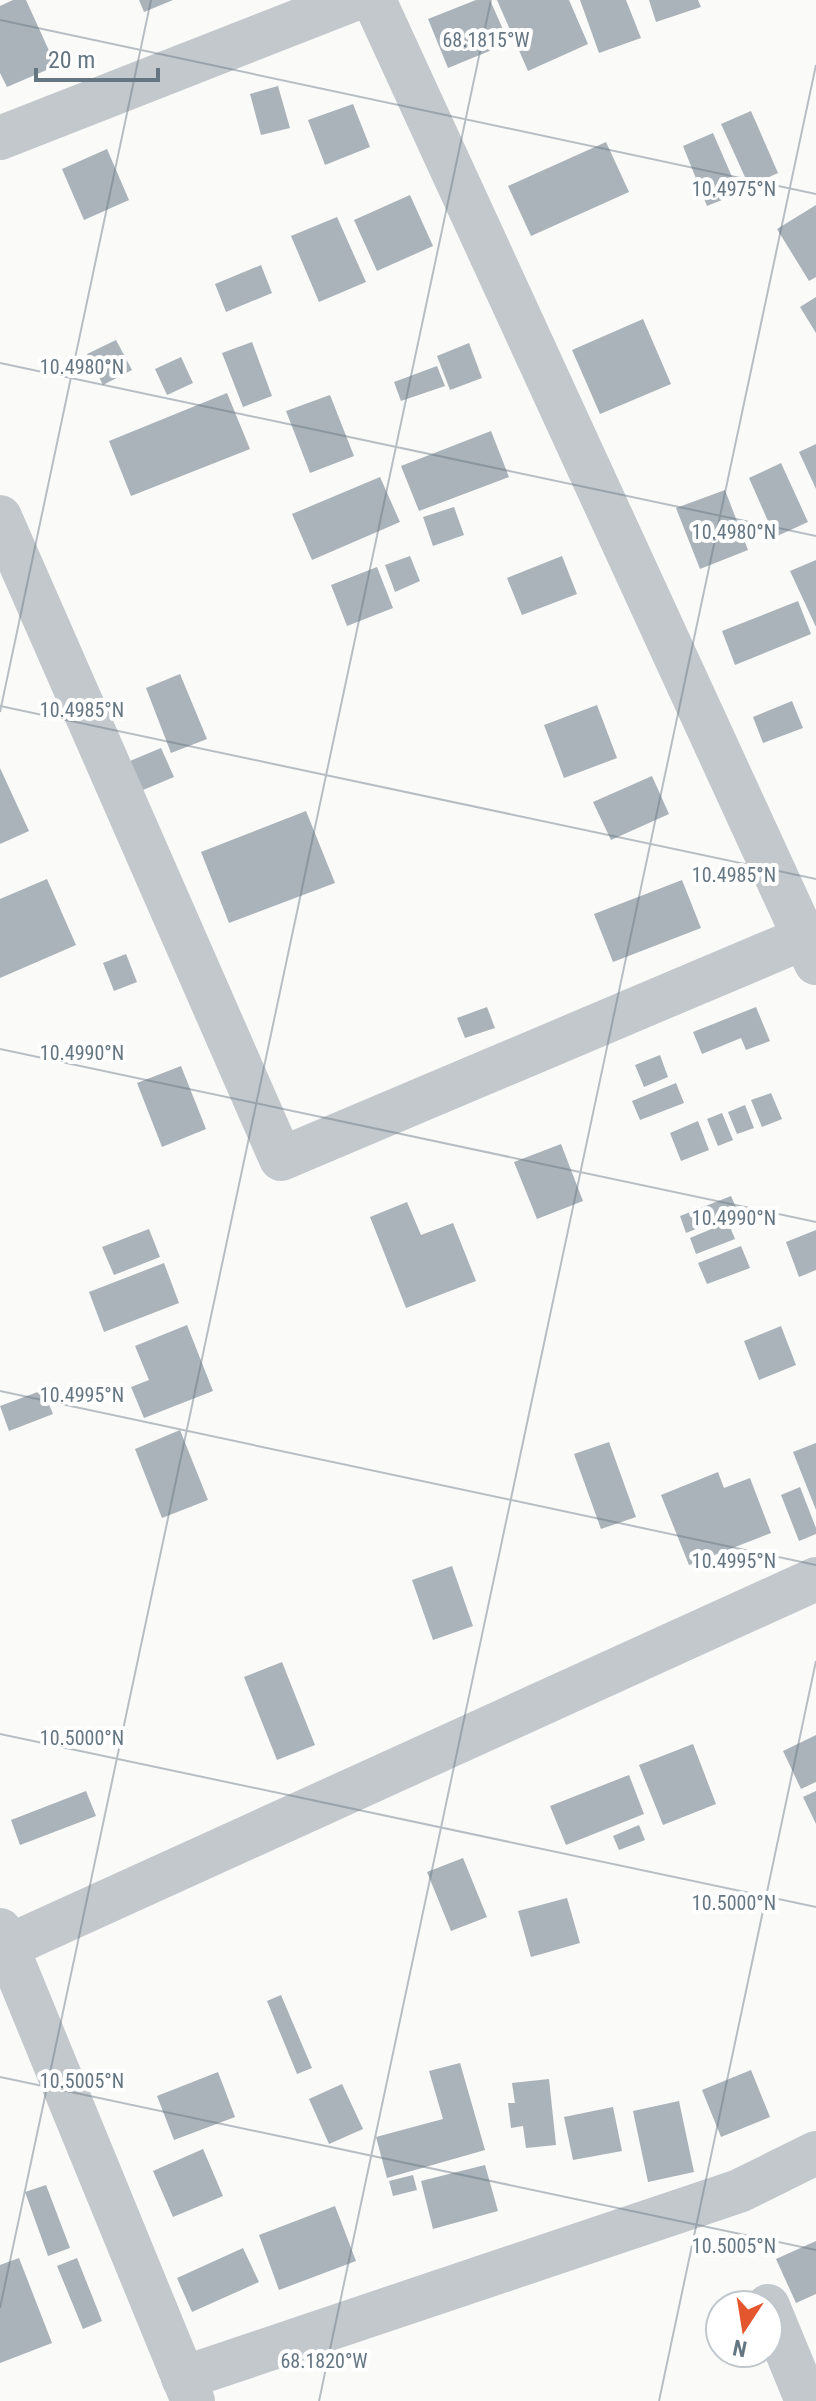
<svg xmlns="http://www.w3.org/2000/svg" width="816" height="2401" font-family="'Roboto Condensed',sans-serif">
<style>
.building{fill:#aab3b9}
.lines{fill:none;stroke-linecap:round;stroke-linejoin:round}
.street{stroke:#c3c8cc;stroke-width:44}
.ticks{fill:none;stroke:#657683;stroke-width:2;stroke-opacity:0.45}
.ticks-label{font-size:20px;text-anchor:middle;fill:#657683;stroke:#fff;stroke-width:8;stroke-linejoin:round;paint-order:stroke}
</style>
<rect width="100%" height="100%" fill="#fafaf8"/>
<g class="building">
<polygon points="13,0 26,0 56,66 7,87 0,73 0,6"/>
<polygon points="139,0 173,0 144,12"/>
<polygon points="476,0 490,0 509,43 448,68 428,19"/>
<polygon points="497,0 569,0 588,44 528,71"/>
<polygon points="580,0 626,0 641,38 599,53"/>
<polygon points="649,0 698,0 701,7 656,22"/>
<polygon points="278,86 290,128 261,135 250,94"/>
<polygon points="353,104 370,147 325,165 308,120"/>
<polygon points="751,111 778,173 749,186 721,124"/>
<polygon points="713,133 739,193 707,206 683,146"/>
<polygon points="606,142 629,192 531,236 508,186"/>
<polygon points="107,149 129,200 84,220 62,169"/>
<polygon points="410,195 433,246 377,271 354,220"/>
<polygon points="816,205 816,277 809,281 777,229"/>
<polygon points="337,217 366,282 319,302 291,236"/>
<polygon points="261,265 272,293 226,312 215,284"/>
<polygon points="816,297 816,333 800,307"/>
<polygon points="643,319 671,384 600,414 572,350"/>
<polygon points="116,340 132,370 103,385 87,354"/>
<polygon points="252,342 272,396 243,407 222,353"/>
<polygon points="469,343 482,378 450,390 437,356"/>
<polygon points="181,357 193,383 167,395 155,369"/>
<polygon points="437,366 445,386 401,401 394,382"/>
<polygon points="227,393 250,449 131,496 109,441"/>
<polygon points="330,395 354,456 310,473 286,411"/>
<polygon points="491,431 509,477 419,511 401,466"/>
<polygon points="816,444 816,489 799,452"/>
<polygon points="781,463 808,522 775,537 749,478"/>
<polygon points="380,477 400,522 312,560 292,514"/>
<polygon points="725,490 748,550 700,569 676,508"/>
<polygon points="454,507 464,535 433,546 423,517"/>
<polygon points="410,556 420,581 395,592 385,565"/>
<polygon points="562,556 577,594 522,615 507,578"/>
<polygon points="816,560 816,627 790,571"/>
<polygon points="377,567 393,608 347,626 331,585"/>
<polygon points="798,601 811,634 735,665 722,631"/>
<polygon points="180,674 207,739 171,753 146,688"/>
<polygon points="792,701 803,728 763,743 753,717"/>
<polygon points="597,705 617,758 564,778 544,725"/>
<polygon points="161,748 174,777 143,790 130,761"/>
<polygon points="0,768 29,831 0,844"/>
<polygon points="652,776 669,814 611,840 593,802"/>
<polygon points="306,811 335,883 229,923 201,852"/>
<polygon points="47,879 76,945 0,978 0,899"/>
<polygon points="682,880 701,928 613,962 594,914"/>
<polygon points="126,954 137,982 114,991 103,963"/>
<polygon points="487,1007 495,1028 465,1038 457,1018"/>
<polygon points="756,1007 770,1041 746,1050 741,1038 702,1054 693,1032"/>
<polygon points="660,1055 668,1077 644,1087 635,1065"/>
<polygon points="181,1066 206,1129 162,1147 137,1083"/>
<polygon points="676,1083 684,1103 640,1120 632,1101"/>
<polygon points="771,1093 782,1119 762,1127 751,1100"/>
<polygon points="745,1105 754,1128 737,1134 728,1112"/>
<polygon points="722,1113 733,1140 718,1146 707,1119"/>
<polygon points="698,1121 709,1150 681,1161 670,1133"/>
<polygon points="561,1144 583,1201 537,1219 514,1162"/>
<polygon points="731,1196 738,1212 686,1233 680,1216"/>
<polygon points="407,1202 421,1235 453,1223 476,1281 406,1308 370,1217"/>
<polygon points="728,1222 735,1239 696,1254 690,1238"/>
<polygon points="149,1229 160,1257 114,1275 102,1247"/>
<polygon points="816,1230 816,1270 799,1277 786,1242"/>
<polygon points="741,1246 750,1268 707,1284 698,1263"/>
<polygon points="164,1263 179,1303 104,1332 89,1292"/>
<polygon points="187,1325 213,1391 144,1418 131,1387 149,1380 135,1346"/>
<polygon points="781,1326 796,1365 759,1380 744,1341"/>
<polygon points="43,1390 53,1414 9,1431 0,1406"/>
<polygon points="180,1430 208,1500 162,1518 135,1449"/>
<polygon points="609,1442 636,1517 601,1529 574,1454"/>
<polygon points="816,1443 816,1510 793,1452"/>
<polygon points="718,1472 724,1488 750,1478 771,1533 689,1565 661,1495"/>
<polygon points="800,1487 816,1528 816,1534 799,1541 781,1495"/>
<polygon points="452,1566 473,1626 433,1640 412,1580"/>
<polygon points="282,1662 315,1745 277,1760 244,1677"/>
<polygon points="816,1735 816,1782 801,1789 783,1751"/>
<polygon points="693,1744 716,1804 663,1825 639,1765"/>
<polygon points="629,1775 644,1814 566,1845 550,1806"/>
<polygon points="86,1791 96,1816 20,1845 11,1820"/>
<polygon points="816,1791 816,1824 803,1797"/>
<polygon points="639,1825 645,1840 619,1850 613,1836"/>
<polygon points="463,1858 487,1917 451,1931 427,1872"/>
<polygon points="567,1898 580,1943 531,1957 518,1911"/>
<polygon points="281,1995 312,2068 297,2074 267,2001"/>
<polygon points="460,2063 485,2150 387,2178 376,2137 443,2119 429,2071"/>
<polygon points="751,2070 770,2117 721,2137 702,2090"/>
<polygon points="218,2072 235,2117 174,2140 157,2096"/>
<polygon points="549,2079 556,2145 526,2148 523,2126 511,2128 508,2103 515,2103 512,2083"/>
<polygon points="342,2084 363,2129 329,2144 309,2099"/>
<polygon points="679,2101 694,2172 648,2182 633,2111"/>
<polygon points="613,2107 622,2151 573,2160 564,2117"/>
<polygon points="203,2149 223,2196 173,2217 153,2171"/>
<polygon points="485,2165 498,2211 433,2229 421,2181"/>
<polygon points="413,2175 417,2190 393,2196 389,2181"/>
<polygon points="46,2185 70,2248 48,2256 25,2192"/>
<polygon points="335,2206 356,2261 279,2290 259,2235"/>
<polygon points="816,2241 816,2294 796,2303 776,2259"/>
<polygon points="243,2248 259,2282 192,2312 177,2278"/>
<polygon points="19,2258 52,2343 0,2363 0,2265"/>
<polygon points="77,2258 102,2321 83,2329 57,2266"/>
</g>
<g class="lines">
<g class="street">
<polyline points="374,0 816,963"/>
<polyline points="0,138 352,0"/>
<polyline points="0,517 281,1159 806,937"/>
<polyline points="0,1930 193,2401"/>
<polyline points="0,1950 816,1579"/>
<polyline points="768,2306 807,2401"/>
<polyline points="183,2378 739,2191 816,2153"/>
</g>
</g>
<path class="ticks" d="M0,20l816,174M0,363l816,173M0,706l816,173M0,712l151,-712M0,1049l816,173M0,1391l816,174M0,1734l816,173M0,2077l816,173M0,2308l491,-2308M319,2401l497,-2336M659,2401l157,-740"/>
<g class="ticks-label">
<text x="486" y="47">68.1815°W</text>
<text x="734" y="196">10.4975°N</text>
<text x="82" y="374">10.4980°N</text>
<text x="734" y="539">10.4980°N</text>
<text x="82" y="717">10.4985°N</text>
<text x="734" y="882">10.4985°N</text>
<text x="82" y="1060">10.4990°N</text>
<text x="734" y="1225">10.4990°N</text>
<text x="82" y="1402">10.4995°N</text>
<text x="734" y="1568">10.4995°N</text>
<text x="82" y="1745">10.5000°N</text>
<text x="734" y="1910">10.5000°N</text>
<text x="82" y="2088">10.5005°N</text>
<text x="734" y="2253">10.5005°N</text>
<text x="324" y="2368">68.1820°W</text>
</g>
<g transform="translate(744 2329) rotate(192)"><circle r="38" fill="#ffffff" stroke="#c1c8cd" stroke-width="2"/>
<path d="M0-6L14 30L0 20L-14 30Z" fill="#e4572e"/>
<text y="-12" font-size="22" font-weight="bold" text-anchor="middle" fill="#657683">N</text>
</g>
<path d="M36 68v12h122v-12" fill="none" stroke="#657683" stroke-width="4"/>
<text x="48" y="68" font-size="24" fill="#657683" stroke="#ffffff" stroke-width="6" paint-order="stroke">20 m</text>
</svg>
